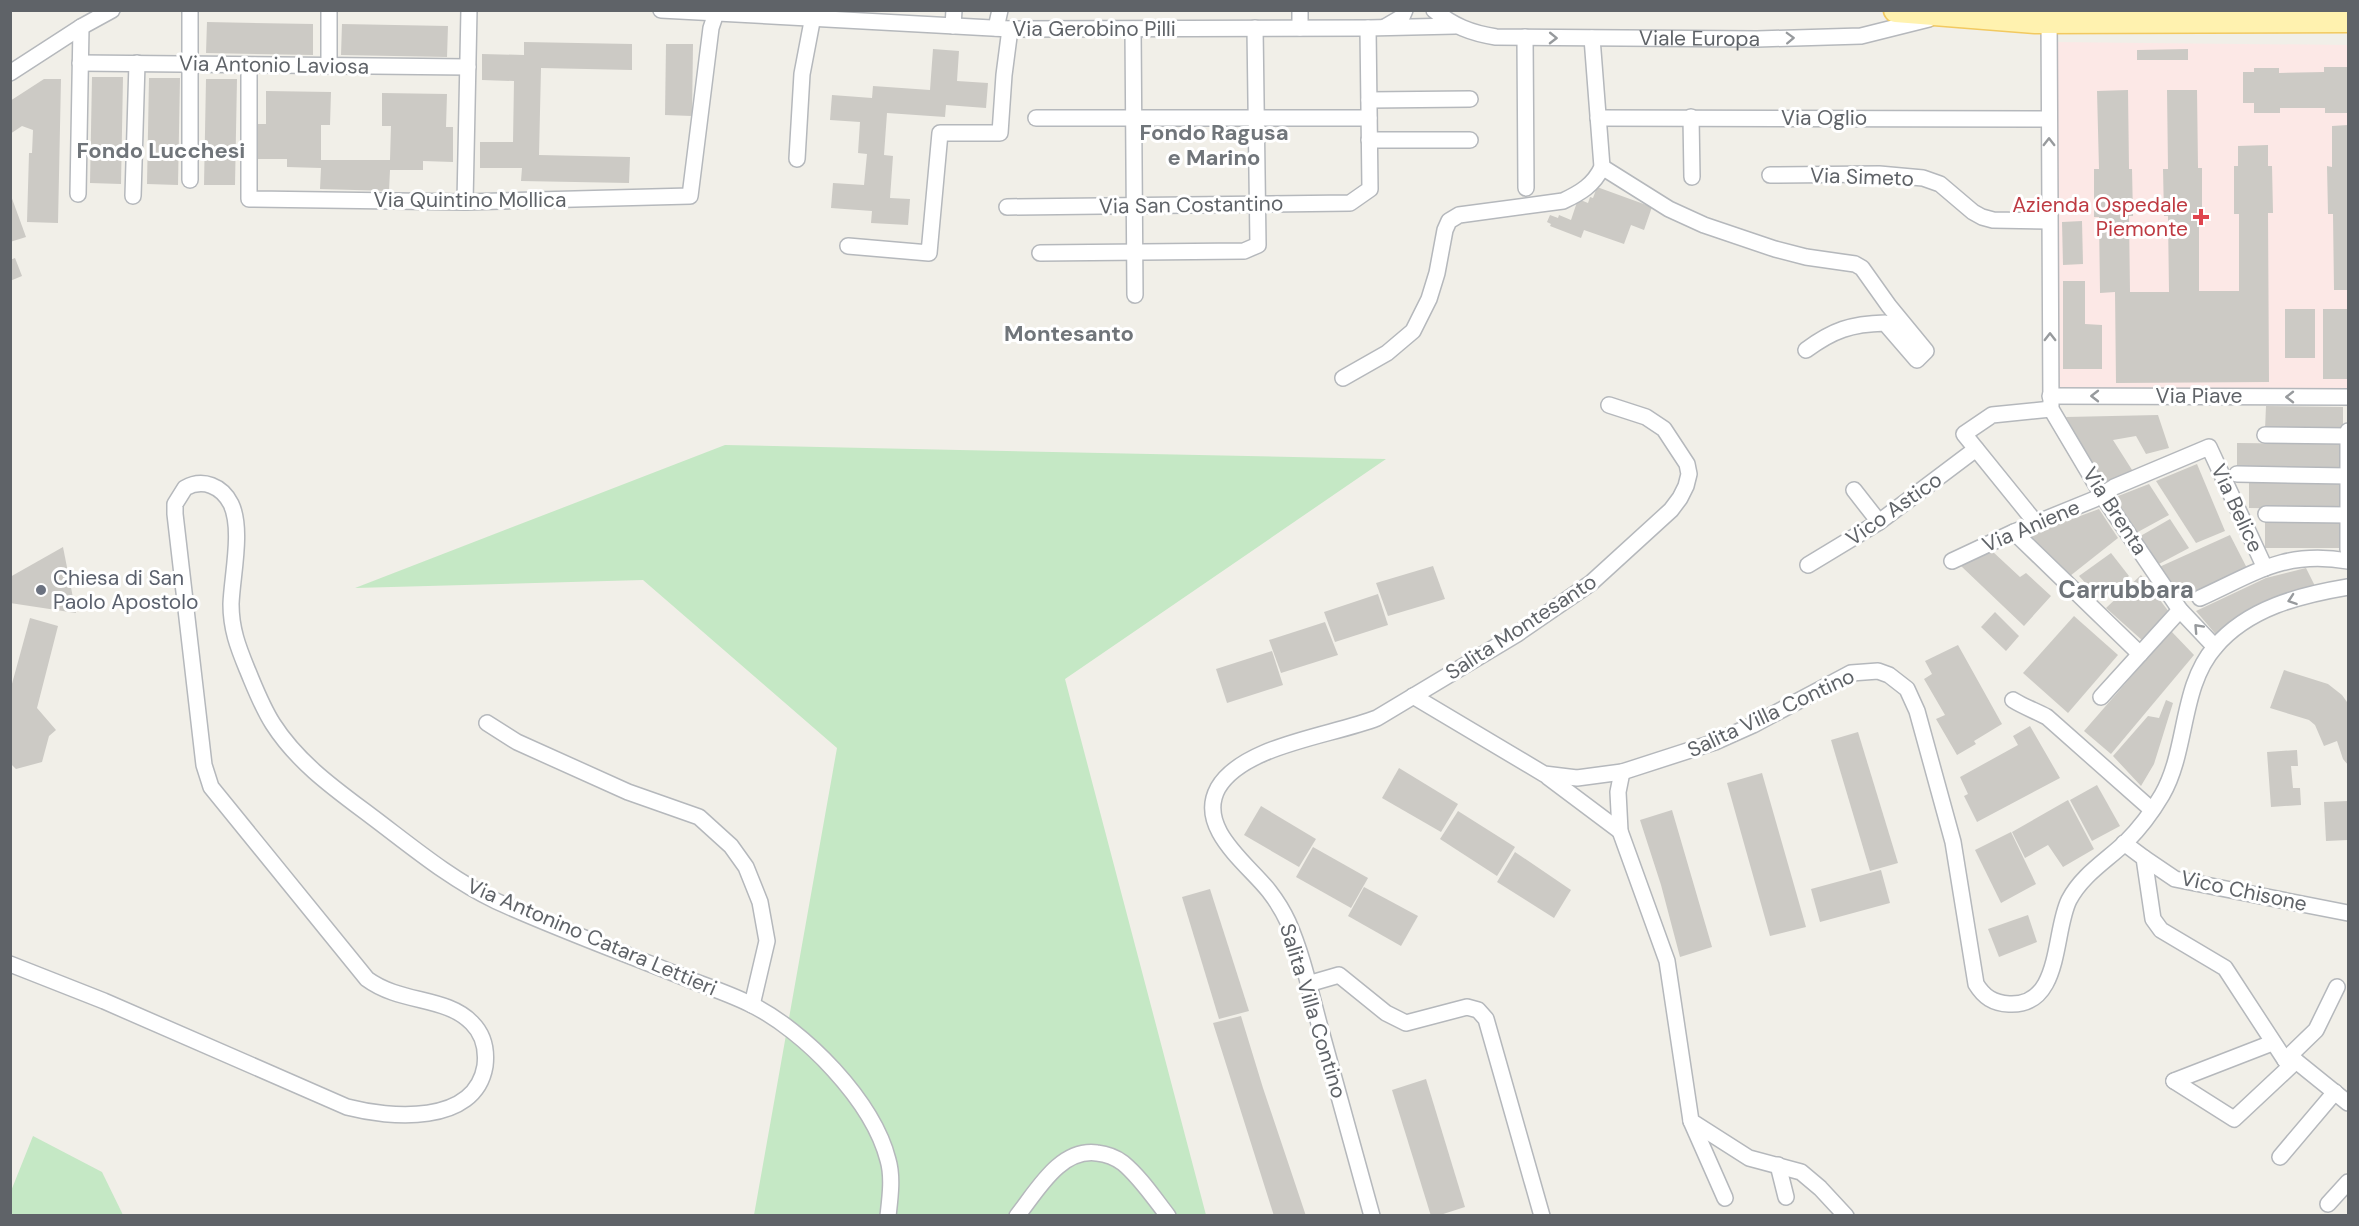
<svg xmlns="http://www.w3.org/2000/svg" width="2359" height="1226" font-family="'DM Sans',sans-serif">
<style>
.medical{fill:#fce8e6}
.green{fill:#c5e8c5}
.building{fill:#cccac5}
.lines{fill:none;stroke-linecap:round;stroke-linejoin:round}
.street-casing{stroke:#b5b8bc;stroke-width:18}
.primary-casing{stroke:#f2c960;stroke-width:27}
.street{stroke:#fff;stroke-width:15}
.primary{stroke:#fff2af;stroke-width:24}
.oneway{stroke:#979a9d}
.health-dot{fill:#e0444e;stroke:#fff;stroke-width:2}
.worship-dot{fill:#6b7280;stroke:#fff;stroke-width:2}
.labels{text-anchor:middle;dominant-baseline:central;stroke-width:6;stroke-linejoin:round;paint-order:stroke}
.street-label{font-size:21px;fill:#5f6368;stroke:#fff}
.health-label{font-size:21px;fill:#be3a42;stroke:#fff;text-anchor:end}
.worship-label{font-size:21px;fill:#5b616d;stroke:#fff;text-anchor:start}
.neighbourhood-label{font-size:22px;font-weight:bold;fill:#70757a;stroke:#fff}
.quarter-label{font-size:24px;font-weight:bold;fill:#70757a;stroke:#fff}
</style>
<rect width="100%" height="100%" fill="#f1efe8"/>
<polygon class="medical" points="2051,42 2348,45 2348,394 2057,390"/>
<g class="green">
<polygon points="725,445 1386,459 1065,679 1206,1215 754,1215 837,748 643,580 355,588"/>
<polygon points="33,1136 102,1172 123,1215 11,1215 11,1191"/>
</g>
<g class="building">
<polygon points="207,22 313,24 313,55 206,53"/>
<polygon points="342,24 448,26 447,57 341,55"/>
<polygon points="524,42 632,44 632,70 541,68 539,155 630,157 629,183 521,181 522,168 480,168 480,142 513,142 514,81 482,80 482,54 524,55"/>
<polygon points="666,44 693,44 692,116 665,115"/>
<polygon points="933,49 959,51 957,81 988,83 986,108 946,105 945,117 887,113 884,155 893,156 890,198 910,199 908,225 871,223 872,211 831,208 833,183 864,185 867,154 858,153 860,122 830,120 832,95 872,98 873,86 930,90"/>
<polygon points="2188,49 2188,60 2137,60 2137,50"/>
<polygon points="2324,67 2348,67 2348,113 2325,113 2325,108 2280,108 2280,113 2254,113 2254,103 2243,103 2243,72 2254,72 2254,68 2279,68 2279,73 2324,72"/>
<polygon points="92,77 123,77 121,184 90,183"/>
<polygon points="149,78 180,78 178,185 147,184"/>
<polygon points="44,79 61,79 58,223 27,222 29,153 32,153 33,130 22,126 10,134 10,101"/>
<polygon points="206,79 237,79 235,185 204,185"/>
<polygon points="2128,90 2129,169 2132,169 2133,216 2129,216 2130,292 2169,292 2168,216 2164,216 2163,169 2168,169 2167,90 2197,90 2198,168 2202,168 2202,215 2199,215 2199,291 2239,291 2239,214 2234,214 2234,166 2238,166 2238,146 2268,145 2268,166 2272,166 2273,213 2268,213 2269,382 2116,383 2115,292 2100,293 2099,217 2094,217 2094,169 2099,169 2097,91"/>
<polygon points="266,91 331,92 330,125 321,125 321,160 390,160 391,126 382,126 382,93 447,94 446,127 453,127 453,162 423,161 423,170 390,170 389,191 320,189 321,168 287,167 287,159 258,159 258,124 266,124"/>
<polygon points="2348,125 2348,290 2334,290 2333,214 2328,214 2327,166 2332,167 2332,126"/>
<polygon points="1597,187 1652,207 1644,230 1631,225 1624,244 1584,230 1581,238 1550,226 1551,224 1547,222 1550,215 1558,218 1559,215 1571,220 1578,199 1588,203 1590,197 1593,198"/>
<polygon points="10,193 26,237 10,242"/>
<polygon points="2082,221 2083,264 2063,265 2062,222"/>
<polygon points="15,258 22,276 10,281 10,260"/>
<polygon points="2063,281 2085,281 2085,324 2102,325 2102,369 2063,369"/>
<rect x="2285" y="309" width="30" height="49"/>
<rect x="2323" y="309" width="25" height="70"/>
<polygon points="2266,406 2343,407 2343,430 2265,430"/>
<polygon points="2158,415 2169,448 2146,454 2136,436 2113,440 2134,473 2104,485 2066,417"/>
<polygon points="2237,443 2343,444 2343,469 2237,469"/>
<polygon points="2197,464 2225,531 2196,543 2156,481"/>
<polygon points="2249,481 2343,482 2342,509 2249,508"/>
<polygon points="2149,484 2169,515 2136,533 2113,498"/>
<polygon points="2099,509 2118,538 2070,576 2026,536"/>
<polygon points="2170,519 2189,548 2157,565 2137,538"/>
<rect x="2265" y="520" width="77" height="28"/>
<polygon points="2230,535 2249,572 2179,601 2157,568"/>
<polygon points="63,547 76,613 10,603 10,577"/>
<polygon points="1992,551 2020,577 2026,573 2051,596 2024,626 1961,566"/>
<polygon points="2111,553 2129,576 2101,600 2079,576"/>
<polygon points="1433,566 1445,599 1388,616 1376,583"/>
<polygon points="2306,568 2315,586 2274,598 2238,616 2218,637 2196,611 2266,578"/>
<polygon points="2141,575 2169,612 2143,641 2106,608"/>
<polygon points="1378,594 1388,625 1335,642 1324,612"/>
<polygon points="1995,612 2019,636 2006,651 1981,627"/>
<polygon points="2074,616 2118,655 2068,713 2023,673"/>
<polygon points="30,618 58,626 37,708 56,730 49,736 42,762 16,769 10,763 10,691"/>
<polygon points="1325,622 1338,655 1281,673 1269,640"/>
<polygon points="2171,631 2194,655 2111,754 2084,731"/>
<polygon points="1958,645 2002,724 1974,741 1976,744 1957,755 1936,719 1945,715 1924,679 1932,674 1925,661"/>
<polygon points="1272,651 1283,685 1227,703 1216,669"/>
<polygon points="2284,670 2328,684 2342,695 2347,702 2348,765 2343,759 2337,741 2324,746 2315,725 2309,720 2270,708"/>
<polygon points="2166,700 2173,703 2154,764 2141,786 2113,756 2148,716 2159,718"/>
<polygon points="2030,726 2060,778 1977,822 1964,796 1968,794 1960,777 2018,745 2013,736"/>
<polygon points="1858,732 1898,863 1870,871 1831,740"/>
<polygon points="2297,750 2298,766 2291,766 2293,788 2300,788 2301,805 2271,807 2267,752"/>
<polygon points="1399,768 1458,804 1441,832 1382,798"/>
<polygon points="1762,773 1806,927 1770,936 1727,783"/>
<polygon points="2097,785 2120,826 2092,841 2070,800"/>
<polygon points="2068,800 2094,849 2063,867 2048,845 2025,858 2012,832"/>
<polygon points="2348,801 2348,840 2326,841 2324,802"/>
<polygon points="1261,806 1316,839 1299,867 1244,835"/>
<polygon points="1672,810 1712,947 1680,957 1661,885 1640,820"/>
<polygon points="1458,811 1515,847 1497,876 1440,839"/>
<polygon points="2011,832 2036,884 2001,903 1975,850"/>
<polygon points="1313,847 1368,878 1351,908 1296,877"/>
<polygon points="1515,852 1571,890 1554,918 1497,882"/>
<polygon points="1881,870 1890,903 1820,922 1811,889"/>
<polygon points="1364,887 1418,916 1401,946 1348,916"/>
<polygon points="1210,889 1249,1011 1219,1019 1182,897"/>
<polygon points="2028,915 2037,942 1999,957 1988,929"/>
<polygon points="1241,1016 1263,1088 1306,1216 1274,1216 1213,1023"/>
<polygon points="1426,1079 1465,1207 1437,1216 1431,1216 1392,1090"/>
</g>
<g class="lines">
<defs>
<g id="street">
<polyline points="661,10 1010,29 1368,28 1455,26"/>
<path id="s1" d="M1434,10c19,16 37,23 62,27l261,2 104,-3 68,-17"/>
<polyline points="2049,14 2051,409 2102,495 2180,610 2215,647"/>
<polyline points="953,26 954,10"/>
<polyline points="1385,27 1402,17 1405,10"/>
<polyline points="996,28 1000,10"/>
<polyline points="1300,28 1300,10"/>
<polyline points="1133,29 1135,295"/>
<polyline points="1525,37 1526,188"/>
<polyline points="80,63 468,67"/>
<polyline points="249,65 249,199 465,202 690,196 711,28 717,10"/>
<polyline points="329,66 329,10"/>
<polyline points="10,73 81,27 112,10"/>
<polyline points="1369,100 1470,99"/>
<polyline points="1691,117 1692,177"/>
<polyline points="1036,118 1369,118"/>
<polyline points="1598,118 2049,119"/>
<polyline points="1369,140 1470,140"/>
<polyline points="797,159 802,74 814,11"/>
<path d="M1602,167l67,42 35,16 71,24 31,8 49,7 7,4 27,38 37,45 -9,9 -32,-37c-34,1 -52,7 -79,27"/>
<polyline points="1770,175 1879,174 1923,178 1940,184 1973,212 1982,217 1993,220 2049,221"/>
<polyline points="190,180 190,10"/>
<polyline points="78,194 81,27"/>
<polyline points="133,196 137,63"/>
<polyline points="465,202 469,10"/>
<polyline points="1007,207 1350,203 1370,189 1368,28"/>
<polyline points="848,246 929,253 940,133 1000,133 1004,75 1010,29"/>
<polyline points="1040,253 1244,251 1258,245 1255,28"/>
<path d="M1343,378l44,-25 26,-22 16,-32 8,-26 8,-43 4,-9 10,-6 104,-14c17,-8 31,-16 39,-34l-10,-129"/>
<polyline points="2050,396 2348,397"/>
<polyline points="2265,435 2348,436"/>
<polyline points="2237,474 2348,476"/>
<polyline points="1854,490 1879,522"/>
<polyline points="2266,514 2348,515"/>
<polyline points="2036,523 1964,434 1992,415 2051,409"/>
<polyline points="2014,532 2140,654"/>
<polyline points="2348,550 2348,431"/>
<polyline points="1952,561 2014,532 2095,499 2114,487 2209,447 2265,568"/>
<polyline points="1808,565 1879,522 1976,449"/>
<path d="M2200,598c55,-25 85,-48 148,-37"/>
<path d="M1413,696l131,78 33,4 45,-6 93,-30 38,-17 98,-52 27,-2 11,4 18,14 10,22 36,131 23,142c8,13 17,19 33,20 53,3 44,-72 60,-104 13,-25 37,-39 57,-58 14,-14 26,-30 36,-47 26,-45 18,-108 53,-148 33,-39 85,-52 133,-60"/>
<polyline points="2101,697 2180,610"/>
<path d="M2013,700c11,7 23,11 34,17l105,93"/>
<polyline points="487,723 517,742 628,792 699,817 731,846 746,867 760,902 767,941 752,1005"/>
<polyline points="1622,772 1618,792 1620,831 1667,961 1691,1121 1749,1158 1801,1172 1820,1188 1846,1216"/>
<polyline points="1548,777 1620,831"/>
<polyline points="2124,843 2144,858 2153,919 2161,930 2225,968 2285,1060 2296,1061 2348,1103"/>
<polyline points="2144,858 2175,879 2348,913"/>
<path d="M10,964l94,37 243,106c42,11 128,19 138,-41 2,-17 -1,-31 -13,-43 -26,-27 -71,-19 -105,-44l-156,-192 -7,-22 -29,-251v-10l10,-16c18,-10 37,-2 46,16 12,25 1,72 0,100 0,25 7,43 16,65 8,19 15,38 26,55 25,39 62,65 98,92 40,30 79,63 125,85 64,29 131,53 197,80 19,7 39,14 57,23 54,26 123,97 138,156 5,17 2,38 0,56"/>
<polyline points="1308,984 1339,975 1386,1013 1406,1023 1467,1007 1478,1010 1486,1019 1542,1216"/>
<polyline points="2285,1060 2316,1030 2337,987"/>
<polyline points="2174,1081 2234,1119 2296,1061"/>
<polyline points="2174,1081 2272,1043"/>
<polyline points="1691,1121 1725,1198"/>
<polyline points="2280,1157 2335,1092"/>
<polyline points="1778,1165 1786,1197"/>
<polyline points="2328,1204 2348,1182"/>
<path d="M1017,1216c20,-25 43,-68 80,-63 9,1 18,4 26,10 17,14 31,35 45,53"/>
<path d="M1372,1216c-17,-62 -34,-124 -51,-185 -10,-36 -18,-75 -33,-109 -5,-11 -12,-22 -19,-31 -21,-27 -73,-63 -51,-103 25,-43 113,-52 159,-70l140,-84 74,-51 80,-73 9,-12 6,-12 3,-12 -2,-10 -23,-35 -18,-12 -37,-12"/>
</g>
<polyline id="primary" points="1896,10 2035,21 2348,20"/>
</defs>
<use href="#street" class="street-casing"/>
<use href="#primary" class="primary-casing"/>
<use href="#street" class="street"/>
<use href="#primary" class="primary"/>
</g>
<defs><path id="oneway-chevron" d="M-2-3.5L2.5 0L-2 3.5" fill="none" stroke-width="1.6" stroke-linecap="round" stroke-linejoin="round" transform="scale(1.5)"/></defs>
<g class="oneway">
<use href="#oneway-chevron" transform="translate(1553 38) rotate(1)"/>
<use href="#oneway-chevron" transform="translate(1790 38) rotate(-2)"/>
<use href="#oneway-chevron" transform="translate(2049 142) rotate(-90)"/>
<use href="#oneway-chevron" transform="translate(2050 337) rotate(-90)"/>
<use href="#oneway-chevron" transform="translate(2095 396) rotate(-180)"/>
<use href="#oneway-chevron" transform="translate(2290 397) rotate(-180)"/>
<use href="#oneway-chevron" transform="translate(2292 600) rotate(161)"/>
<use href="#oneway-chevron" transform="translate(2198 628) rotate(-133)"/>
</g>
<path class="health-dot" d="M2198 208h6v6h6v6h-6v6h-6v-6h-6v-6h6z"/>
<circle class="worship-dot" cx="41" cy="590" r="6"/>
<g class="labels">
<g class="street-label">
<text x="1094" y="29">Via Gerobino Pilli</text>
<text stroke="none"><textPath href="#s1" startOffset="272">Viale Europa</textPath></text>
<text transform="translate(274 65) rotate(1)">Via Antonio Laviosa</text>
<text x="1824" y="118">Via Oglio</text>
<text transform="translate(1862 177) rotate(2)">Via Simeto</text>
<text x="470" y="200">Via Quintino Mollica</text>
<text transform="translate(1191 205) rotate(-1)">Via San Costantino</text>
<text x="2199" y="396">Via Piave</text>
<text transform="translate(2237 508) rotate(65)">Via Belice</text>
<text transform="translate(1894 509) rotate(-35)">Vico Astico</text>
<text transform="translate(2115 511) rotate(57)">Via Brenta</text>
<text transform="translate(2031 526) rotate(-23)">Via Aniene</text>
<text transform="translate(1521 627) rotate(-33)">Salita Montesanto</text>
<text transform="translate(1771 713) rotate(-25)">Salita Villa Contino</text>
<text transform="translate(2244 891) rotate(12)">Vico Chisone</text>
<text transform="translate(592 937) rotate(23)">Via Antonino Catara Lettieri</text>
<text transform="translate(1313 1011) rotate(73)">Salita Villa Contino</text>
</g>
<g class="health-label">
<text x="2188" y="205">Azienda Ospedale<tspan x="2188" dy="24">Piemonte</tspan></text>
</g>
<g class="worship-label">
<text x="53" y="578">Chiesa di San<tspan x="53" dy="24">Paolo Apostolo</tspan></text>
</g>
<g class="neighbourhood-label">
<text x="1214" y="132">Fondo Ragusa<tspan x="1214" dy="25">e Marino</tspan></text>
<text x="161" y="150">Fondo Lucchesi</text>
<text x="1069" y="333">Montesanto</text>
</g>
<g class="quarter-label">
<text x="2126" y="589">Carrubbara</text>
</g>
</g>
<rect width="2359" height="1226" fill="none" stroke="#5f6368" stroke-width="24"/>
</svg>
